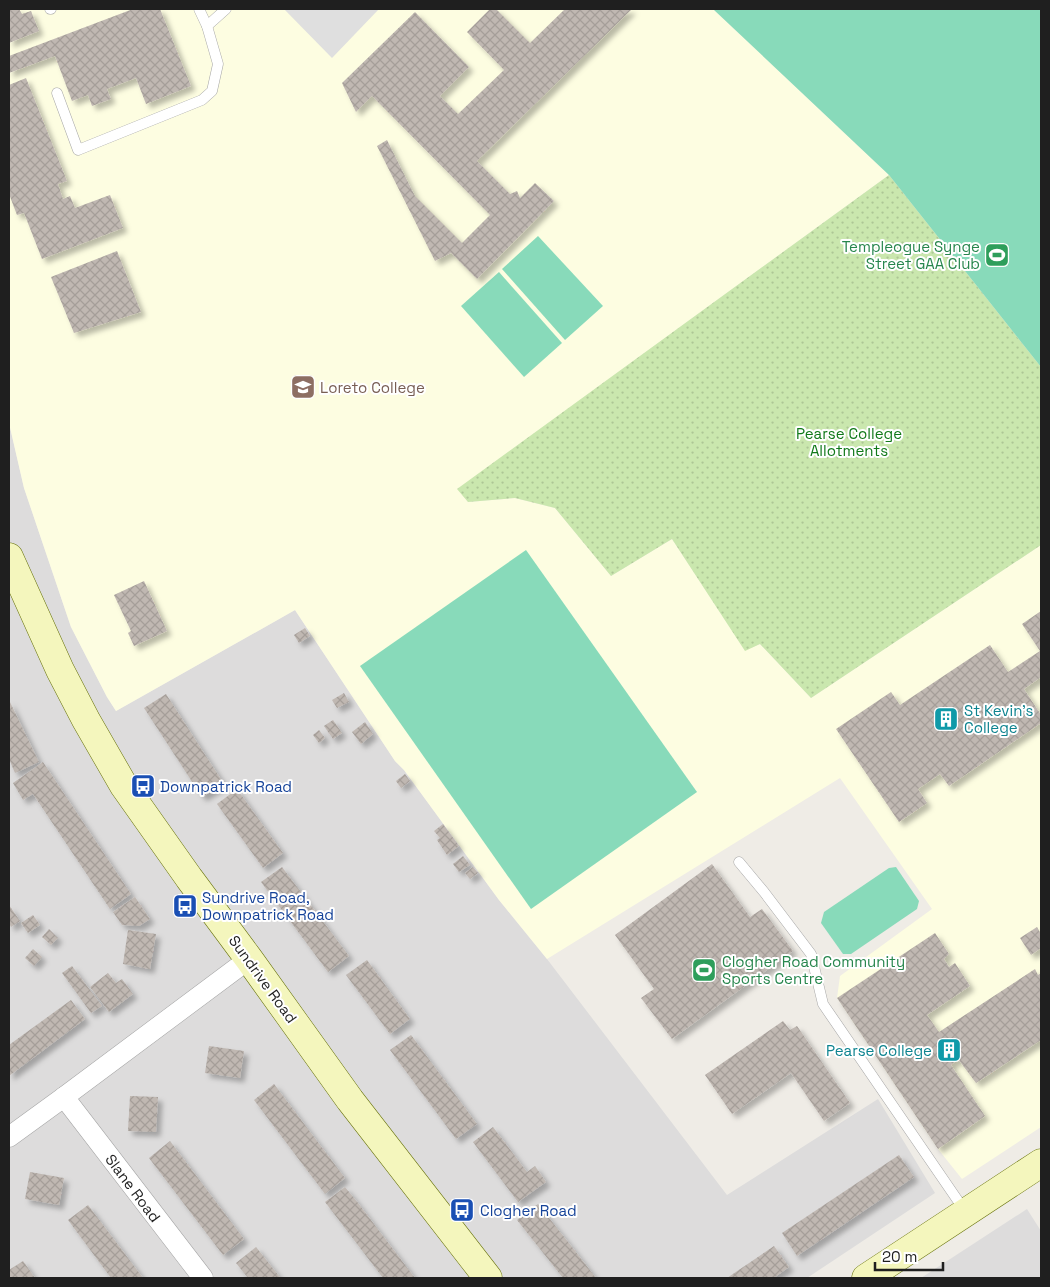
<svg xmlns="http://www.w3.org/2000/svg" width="1050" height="1287" font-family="'Space Grotesk',sans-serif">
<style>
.residential{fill:#dddcdc}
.education{fill:#fdfde1}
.grass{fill:url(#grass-dots)}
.pitch{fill:#88daba}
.parking{fill:#dfdfdf}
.building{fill:url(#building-cross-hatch);filter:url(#shadow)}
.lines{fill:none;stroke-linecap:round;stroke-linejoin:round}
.lane-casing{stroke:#a6a6a6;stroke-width:11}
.street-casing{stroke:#a6a6a6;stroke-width:21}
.secondary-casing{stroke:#67720a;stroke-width:29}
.lane{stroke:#fff;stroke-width:10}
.street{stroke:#fff;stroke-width:20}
.secondary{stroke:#f4f6bd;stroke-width:28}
.labels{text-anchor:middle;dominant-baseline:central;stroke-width:4;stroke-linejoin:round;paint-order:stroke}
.leisure-label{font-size:15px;fill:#27864d;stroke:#fff;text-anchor:end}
.education-label{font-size:15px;fill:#785e54;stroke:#fff;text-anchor:start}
.park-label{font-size:15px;fill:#11791a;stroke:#fff}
.culture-label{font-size:15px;fill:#0d838f;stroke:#fff;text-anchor:start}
.transit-label{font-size:15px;fill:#164399;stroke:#fff;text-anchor:start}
.street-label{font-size:15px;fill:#1f1f1f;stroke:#fff}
</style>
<defs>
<pattern id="grass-dots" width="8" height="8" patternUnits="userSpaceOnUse" patternTransform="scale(1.25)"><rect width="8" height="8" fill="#cae7ae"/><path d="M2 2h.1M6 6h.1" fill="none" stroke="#adc695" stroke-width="1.8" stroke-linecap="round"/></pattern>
<pattern id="building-cross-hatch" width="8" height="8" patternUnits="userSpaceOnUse" patternTransform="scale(1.25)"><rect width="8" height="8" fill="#c0b8b2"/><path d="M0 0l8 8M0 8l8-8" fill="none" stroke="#a59e99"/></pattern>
<filter id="shadow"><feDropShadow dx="4.5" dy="4.5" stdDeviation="2.5" flood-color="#0004"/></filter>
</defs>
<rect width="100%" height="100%" fill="#efece6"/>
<g class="residential">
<polygon points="9,423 24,488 71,627 107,697 116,711 295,610 395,761 404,770 499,900 547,959 727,1195 878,1099 935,1193 807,1278 9,1278"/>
<polygon points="1027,1209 1041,1231 1041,1278 921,1278"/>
</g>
<polygon class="education" points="9,9 713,9 889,175 458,489 468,502 515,498 555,508 611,576 672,539 745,650 760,644 811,698 1041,545 1041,1127 962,1179 938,1149 837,998 840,976 932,909 840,778 547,959 499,900 404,770 395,761 295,610 116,711 107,697 71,627 24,488 9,423"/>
<polygon class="grass" points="889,175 1041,367 1041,545 811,698 760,644 745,651 672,539 611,576 555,508 515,498 468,502 457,489"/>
<g class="pitch">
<polygon points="713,9 1041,9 1041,367 889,175"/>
<polygon points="538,236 603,306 565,340 502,269"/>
<polygon points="499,272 562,343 524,377 461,306"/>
<polygon points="526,550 697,792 531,909 360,666"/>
<polygon points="896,867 919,901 917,909 851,954 843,954 821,923 824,912 889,868"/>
</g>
<polygon class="parking" points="284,9 379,9 332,58"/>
<g class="building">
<polygon points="9,9 19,9 22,14 31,11 39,31 9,43"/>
<polygon points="133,9 160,9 191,86 146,104 136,78 107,89 111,99 92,106 88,95 72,101 55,56 9,73 9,56"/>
<polygon points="490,9 496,9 530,43 565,9 632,9 477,161 510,194 517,191 520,198 535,183 554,201 477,279 451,253 435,261 377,146 387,140 415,196 462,243 490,215 372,96 356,112 342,83 415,12 469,67 440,96 458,114 504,70 467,32"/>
<polygon points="26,78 67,181 58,184 63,199 70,196 75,208 110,195 123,228 42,259 24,213 17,215 9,194 9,85"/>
<polygon points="117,251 141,312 74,333 51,277"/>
<polygon points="144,581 167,631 134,646 128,633 131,631 114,595"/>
<polygon points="1041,611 1041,677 1024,689 1041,715 1041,723 949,786 940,774 918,789 927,803 899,822 836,729 891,692 900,705 990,645 1008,672 1040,651 1022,624"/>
<polygon points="305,628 310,636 299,643 294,635"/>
<polygon points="344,693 349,702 337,708 332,700"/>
<polygon points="166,694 224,784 202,797 144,708"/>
<polygon points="9,700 39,762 15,773 9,759"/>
<polygon points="333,720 342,733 333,739 324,726"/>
<polygon points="365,722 373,734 361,744 352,732"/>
<polygon points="319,730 325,738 319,743 313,735"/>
<polygon points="43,762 131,894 110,909 33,794 23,800 13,783"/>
<polygon points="405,774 410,781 401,788 396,781"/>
<polygon points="237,789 283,853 263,868 217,804"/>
<polygon points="443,824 459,846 447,855 437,840 440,838 434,831"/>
<polygon points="463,856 470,865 459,872 453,864"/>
<polygon points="712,864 750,917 762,909 793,951 672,1039 641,998 654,989 615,935"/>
<polygon points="282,867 349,956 328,972 261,882"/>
<polygon points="473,867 478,873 470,879 465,873"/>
<polygon points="135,897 150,919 139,926 122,925 113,912"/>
<polygon points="9,905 20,921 11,927 9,923"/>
<polygon points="33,915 40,925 28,933 21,923"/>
<polygon points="1037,927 1041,934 1041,948 1031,955 1020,938"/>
<polygon points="49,929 58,938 51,945 42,937"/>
<polygon points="128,930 156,934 150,969 123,964"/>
<polygon points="935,933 949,954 944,959 949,967 955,963 970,986 927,1015 939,1032 1035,969 1038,975 1041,973 1041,1040 976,1083 958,1059 951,1065 985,1116 938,1149 837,998"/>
<polygon points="33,949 42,957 34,966 25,958"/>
<polygon points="367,960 410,1019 390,1034 346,975"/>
<polygon points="72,966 102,1006 91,1013 62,973"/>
<polygon points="108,973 116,983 122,979 133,994 109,1012 90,987"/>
<polygon points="71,1000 85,1019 9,1076 9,1045"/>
<polygon points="783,1021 790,1030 797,1026 850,1103 824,1121 791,1073 732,1114 705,1075"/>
<polygon points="411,1035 477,1124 456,1139 390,1050"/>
<polygon points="209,1046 244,1051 240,1078 205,1073"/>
<polygon points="274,1084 345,1178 325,1194 254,1100"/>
<polygon points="130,1096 158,1097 156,1132 128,1131"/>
<polygon points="493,1127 527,1172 535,1166 546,1182 518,1202 473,1142"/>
<polygon points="170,1141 244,1239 223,1255 149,1158"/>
<polygon points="899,1155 914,1177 797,1256 782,1233"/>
<polygon points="30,1172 64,1178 59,1205 25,1199"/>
<polygon points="345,1187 358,1203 415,1278 383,1278 325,1202"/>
<polygon points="538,1204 572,1247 596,1278 563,1278 517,1220"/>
<polygon points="88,1205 116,1242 143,1278 111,1278 68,1220"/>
<polygon points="774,1246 789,1267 775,1277 772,1278 727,1278"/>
<polygon points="256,1247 279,1276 281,1278 248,1278 236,1263"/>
<polygon points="23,1261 35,1278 9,1278 9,1270"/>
</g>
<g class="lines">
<defs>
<g id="lane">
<polyline points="50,9 51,9"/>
<polyline points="207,26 226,9"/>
<polyline points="57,93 78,150 202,100 212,91 218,64 207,26 199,9"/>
<polyline points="739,862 764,892 811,954 823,1004 965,1211"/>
</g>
<g id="street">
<polyline points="64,1097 203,1278"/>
<polyline points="9,1137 64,1097 249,959"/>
</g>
<g id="secondary">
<polyline points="9,557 60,670 86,720 124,786 189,878 249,959 350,1100 488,1278"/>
<polyline points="866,1278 1041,1163"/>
</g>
</defs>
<use href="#lane" class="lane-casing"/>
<use href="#street" class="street-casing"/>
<use href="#secondary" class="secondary-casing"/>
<use href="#lane" class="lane"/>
<use href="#street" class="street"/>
<use href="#secondary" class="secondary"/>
</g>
<defs>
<symbol id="stadium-square" viewBox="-11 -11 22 22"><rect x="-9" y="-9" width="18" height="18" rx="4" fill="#2e9e5b" stroke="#fff"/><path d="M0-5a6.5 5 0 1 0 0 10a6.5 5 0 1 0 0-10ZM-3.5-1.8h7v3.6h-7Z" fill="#fff"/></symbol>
<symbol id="school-square" viewBox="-11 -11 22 22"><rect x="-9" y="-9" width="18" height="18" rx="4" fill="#8d6e63" stroke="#fff"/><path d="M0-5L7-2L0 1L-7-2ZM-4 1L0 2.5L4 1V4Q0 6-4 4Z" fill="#fff"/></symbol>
<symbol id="building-square" viewBox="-11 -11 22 22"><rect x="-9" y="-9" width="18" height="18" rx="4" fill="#0f9aa8" stroke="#fff"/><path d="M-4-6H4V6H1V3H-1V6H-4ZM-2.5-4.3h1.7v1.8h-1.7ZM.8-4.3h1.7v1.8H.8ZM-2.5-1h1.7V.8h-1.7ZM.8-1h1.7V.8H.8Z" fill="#fff"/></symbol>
<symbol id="bus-square" viewBox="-11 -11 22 22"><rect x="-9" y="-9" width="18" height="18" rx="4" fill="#1a4fb4" stroke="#fff"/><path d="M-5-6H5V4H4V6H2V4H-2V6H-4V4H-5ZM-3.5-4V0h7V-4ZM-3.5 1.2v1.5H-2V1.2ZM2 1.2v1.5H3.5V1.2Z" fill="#fff"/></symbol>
</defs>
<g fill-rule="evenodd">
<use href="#stadium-square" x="983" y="241" width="28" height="28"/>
<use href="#school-square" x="289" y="373" width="28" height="28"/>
<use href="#building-square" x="932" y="705" width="28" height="28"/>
<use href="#bus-square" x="129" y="772" width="28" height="28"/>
<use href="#bus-square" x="171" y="892" width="28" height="28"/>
<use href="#stadium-square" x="690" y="956" width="28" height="28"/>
<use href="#building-square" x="935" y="1036" width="28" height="28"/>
<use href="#bus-square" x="448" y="1196" width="28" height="28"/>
</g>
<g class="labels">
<g class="leisure-label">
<text x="980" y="246">Templeogue Synge<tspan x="980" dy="17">Street GAA Club</tspan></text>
<text x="722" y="961" text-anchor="start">Clogher Road Community<tspan x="722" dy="17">Sports Centre</tspan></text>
</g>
<g class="education-label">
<text x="320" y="387">Loreto College</text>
</g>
<g class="park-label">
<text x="849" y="433">Pearse College<tspan x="849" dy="17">Allotments</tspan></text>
</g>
<g class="culture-label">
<text x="964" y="710">St Kevin's<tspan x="964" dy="17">College</tspan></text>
<text x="932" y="1050" text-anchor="end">Pearse College</text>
</g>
<g class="transit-label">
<text x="160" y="786">Downpatrick Road</text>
<text x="202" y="897">Sundrive Road,<tspan x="202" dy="17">Downpatrick Road</tspan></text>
<text x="480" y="1210">Clogher Road</text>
</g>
<g class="street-label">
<text transform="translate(263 979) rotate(54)">Sundrive Road</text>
<text transform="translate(133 1188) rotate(53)">Slane Road</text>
</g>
</g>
<rect width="1050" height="1287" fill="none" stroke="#1f1f1f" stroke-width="20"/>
<path d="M875 1262v8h68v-8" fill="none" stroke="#1f1f1f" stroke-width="2.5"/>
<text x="882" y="1262" font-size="15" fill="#1f1f1f" stroke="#ffffff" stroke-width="4" paint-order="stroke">20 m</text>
</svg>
